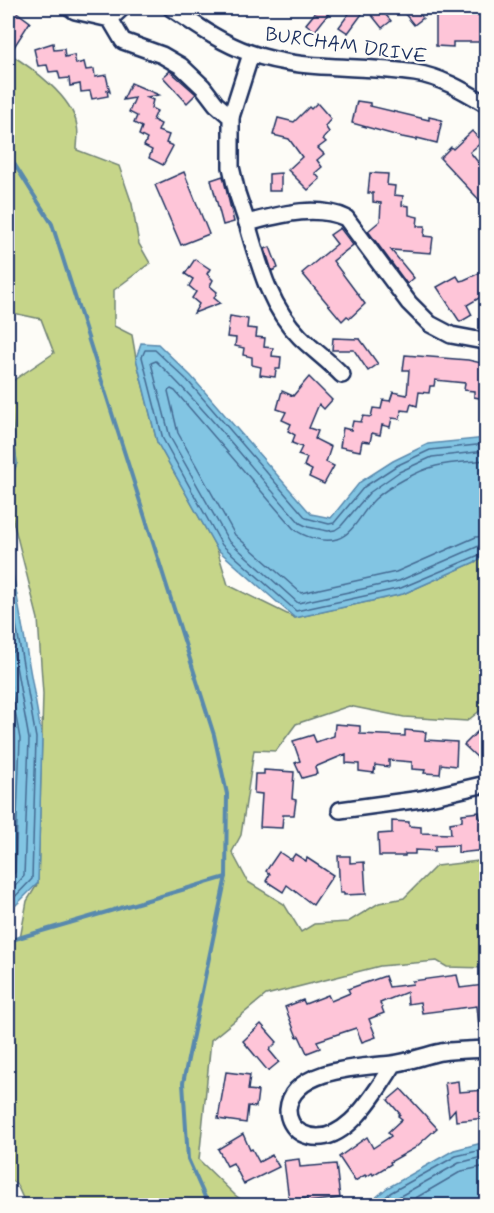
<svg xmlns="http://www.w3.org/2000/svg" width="494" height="1213" font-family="Mynerve,sans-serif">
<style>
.green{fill:#c6d589;stroke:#708274;stroke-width:1.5}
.water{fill:#82c5e3;stroke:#5989ae;stroke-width:1.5}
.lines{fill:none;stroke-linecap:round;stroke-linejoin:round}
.shore{stroke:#446b93;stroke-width:1.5}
.stream{stroke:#5989ae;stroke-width:4}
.building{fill:#fec5d8;stroke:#1b2f5e;stroke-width:1.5}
.street-casing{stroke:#1b2f5e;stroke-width:20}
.street{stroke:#fdfcf7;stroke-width:15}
.labels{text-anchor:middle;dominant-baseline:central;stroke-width:4.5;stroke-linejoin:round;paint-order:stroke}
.street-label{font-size:20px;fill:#1b2f5e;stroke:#fdfcf7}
</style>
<rect width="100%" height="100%" fill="#fdfcf7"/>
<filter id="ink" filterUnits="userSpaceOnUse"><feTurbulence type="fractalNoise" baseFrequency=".0167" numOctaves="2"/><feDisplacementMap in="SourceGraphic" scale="12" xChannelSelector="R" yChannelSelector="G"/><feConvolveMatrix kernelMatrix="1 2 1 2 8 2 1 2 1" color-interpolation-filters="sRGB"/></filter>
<g filter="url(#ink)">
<path class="green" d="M8,53c23,14 65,44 69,73 2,7 0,16 0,24l42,16 13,38 7,40 11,19 -36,27v36l18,9 4,23 21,84 60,107 11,36 67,33 108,-24 83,-37v149l-19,15 -63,-4 -55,-11 -53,18 -20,27 -22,-1 -13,85 -9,17 16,30 36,22 17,28 13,-8 34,-2 31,-19 25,-5 32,-32 50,-6v108l-39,-1 -10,-6 -57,5 -114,29 -55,45 -12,120 36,35 13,10h-222l-9,-20 -9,-7v-236l12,-3 7,-38 11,-18 5,-189 -5,-75 -30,-118v-15l9,-23 -9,-79 46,-31 -13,-34 -33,-7z"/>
<g class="water">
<polygon points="141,343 158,344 191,376 311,514 331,518 360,482 393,461 428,444 486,438 486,557 403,594 295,618 217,549 157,442 136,358"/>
<polygon points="8,395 17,463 8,486"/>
<polygon points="8,519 12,568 42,738 38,883 8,913"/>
<polygon points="486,1142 486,1205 367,1205 387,1188 454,1150"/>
</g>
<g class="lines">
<g class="shore">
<polyline points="486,444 430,450 396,466 364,487 334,523 329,524 306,518 187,380 155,350 145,350 142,357 163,439 222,545 296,611 401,588 486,552"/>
<path d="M486,451l-54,6 -33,15 -30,21 -28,33 -6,4 -7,1 -20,-4 -8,-4c-48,-54 -92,-112 -144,-162l-5,2 19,74 58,103 70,63 101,-22 80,-35 7,-1"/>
<path d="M486,460c-16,2 -34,2 -50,6 -17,4 -48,21 -61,33 -13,12 -21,35 -38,40 -13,4 -34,-2 -44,-11l-118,-137 -4,-2 -3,2 10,42 57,102 66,58 95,-21 80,-35 10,-1"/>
<polyline points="8,579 36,738 32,879 8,904"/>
<polyline points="8,621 29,739 24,876 8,894"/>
<polyline points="8,672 20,739 15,872 8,881"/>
<polyline points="376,1206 390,1193 456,1156 486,1149"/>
<polyline points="388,1206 395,1199 459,1163 486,1156"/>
<polyline points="402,1206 462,1171 486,1166"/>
</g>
<g class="stream">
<polyline points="8,154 52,224 214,735 227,794 226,876 183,1083 188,1159 209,1206"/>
<polyline points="8,941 226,877"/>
</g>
</g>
<g class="building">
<polygon points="8,8 11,8 30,22 14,47 8,42"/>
<polygon points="319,8 329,13 315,31 306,24"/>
<polygon points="353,8 362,14 348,33 339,27"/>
<polygon points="366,8 380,8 391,21 382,28"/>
<polygon points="400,8 415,8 423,18 414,25"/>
<polygon points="436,11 462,11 462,15 486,15 485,42 453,42 453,47 436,46"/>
<polygon points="53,43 54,50 64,49 65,57 74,55 76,64 84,62 86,70 94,69 95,77 106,75 110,92 107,90 108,96 92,99 90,91 81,92 80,84 70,86 69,78 60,79 58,71 49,72 47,65 38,66 34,49"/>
<polygon points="170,71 196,94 187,103 163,77"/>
<polygon points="131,83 159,95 146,97 153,100 151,108 157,111 153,120 161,124 158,131 169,135 166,143 173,146 163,165 149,158 152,150 144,146 147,139 139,135 142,127 134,123 137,116 129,112 135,98 123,100"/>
<polygon points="357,101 370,103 370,106 429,120 429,117 442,120 437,143 417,138 417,140 402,137 352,123"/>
<polygon points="317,103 331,119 325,126 329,132 323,139 326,142 318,148 324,154 317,160 322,167 315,173 320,179 308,190 288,170 302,157 289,139 273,135 278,118 294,122 309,107 311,109"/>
<polygon points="472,131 482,142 470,152 486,172 486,207 440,158 451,147 453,149"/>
<polygon points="184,172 209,234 181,245 155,185"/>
<polygon points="281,173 281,191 269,191 269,174"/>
<polygon points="370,173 388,174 387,185 395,186 394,195 403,196 402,205 409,206 409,215 418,217 417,226 425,226 424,236 433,237 431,253 391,250 414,278 407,284 368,231 380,221 381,203 373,202 373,193 368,193"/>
<polygon points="223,176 234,222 223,225 211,180"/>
<polygon points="340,228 353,245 333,261 365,304 350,318 347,316 342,321 302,273 337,244 330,235"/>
<polygon points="270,247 278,268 272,271 265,249"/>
<polygon points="195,259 210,269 207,274 213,280 210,286 217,292 214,298 220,303 194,313 199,304 192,298 196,292 189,286 193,279 185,274"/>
<polygon points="486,270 486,294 467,305 472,315 460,322 437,287 457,276 460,281 464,280"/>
<polygon points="230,316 248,319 247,328 257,329 256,337 265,338 264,347 273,348 272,356 281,357 280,369 276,369 275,377 260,375 261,367 252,365 252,357 243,355 244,348 235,346 236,338 227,337"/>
<polygon points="333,338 360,339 378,364 368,371 354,350 332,350"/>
<polygon points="405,355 468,360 486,364 486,399 474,397 474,391 464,390 465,383 435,380 434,386 430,386 429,393 419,392 417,406 411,404 409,411 401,410 400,419 392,418 390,427 382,425 380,435 372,433 370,442 362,441 360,451 340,447 343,428 351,430 353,421 361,422 363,416 371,417 373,408 381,409 383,400 390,401 393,392 407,395 409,370 403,370"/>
<polygon points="309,377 332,400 324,409 319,404 309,428 318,431 315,439 331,447 326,462 334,466 324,484 309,477 312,470 304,466 307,458 298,455 302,447 292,443 295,435 288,431 291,424 282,420 286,412 277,409 282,391 293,396"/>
<polygon points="486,723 486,757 482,762 464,745"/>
<polygon points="335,724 360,726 360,734 405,736 405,730 426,732 425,740 457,742 456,766 441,764 440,774 424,773 425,770 412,769 412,762 389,760 389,767 375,765 374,773 359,771 359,764 346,763 346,754 315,767 317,774 302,778 295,763 300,761 293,741 313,735 316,742 334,736"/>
<polygon points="264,770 294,772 292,799 296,800 294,815 283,815 282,828 260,827 262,794 254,793 255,774 264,774"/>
<polygon points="479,812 480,819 486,819 486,850 458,853 458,845 435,846 435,851 415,850 415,854 405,854 405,856 379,856 378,834 392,833 392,821 409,822 409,826 421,827 421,833 451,834 450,823 462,821 462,814"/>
<polygon points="279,852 291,860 295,854 306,861 307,858 333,875 313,905 287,885 283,892 266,881 270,874 266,871"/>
<polygon points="338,856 350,856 350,863 364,862 366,894 344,895 344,893 340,893"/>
<polygon points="457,975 460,988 484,985 484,988 486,988 486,1027 479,1027 477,1006 422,1013 420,1002 408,1004 407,992 380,1003 384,1013 369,1019 376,1037 362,1042 356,1028 317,1041 320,1048 307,1053 299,1036 297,1037 285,1007 303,1000 305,1004 328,995 331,1001 350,993 348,989 385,976 389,987 413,984 412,981"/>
<polygon points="261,1024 277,1042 269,1050 279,1062 268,1071 243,1041"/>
<polygon points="226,1072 250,1075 248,1090 258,1091 256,1107 248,1106 246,1123 218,1119"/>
<polygon points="458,1081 459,1092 486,1090 486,1118 456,1121 455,1109 449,1116 445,1083"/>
<polygon points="401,1089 437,1128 415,1148 390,1162 391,1164 373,1175 372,1173 366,1177 365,1175 355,1181 339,1157 367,1137 373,1148 391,1136 388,1132 402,1119 398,1116 400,1114 388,1100"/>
<polygon points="243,1134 250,1150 252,1149 259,1162 272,1155 279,1167 244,1184 233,1163 227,1166 218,1149"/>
<polygon points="299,1159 300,1167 336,1164 340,1198 307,1202 307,1198 289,1200 284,1161"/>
</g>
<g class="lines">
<defs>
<g id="street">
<path d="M71,8l4,3 35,8 13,22 39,14 19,11 22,21 13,17 15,13v50l6,26 10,30c32,-8 68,-19 99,-5l63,85 21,21 21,11 27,5 8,-1"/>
<path d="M171,8c25,17 50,35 79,45 53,19 111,11 165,20 26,4 49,18 71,31"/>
<polyline points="110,19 122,8"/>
<polyline points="231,117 251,54"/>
<path d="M247,223c12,41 22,83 53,114 13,13 29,24 42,38"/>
<polyline points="340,810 421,799 486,784"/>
<path d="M394,1064c-18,27 -52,90 -93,69 -8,-5 -13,-14 -13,-23 3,-42 75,-43 104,-46 17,-2 33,-9 49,-12 15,-2 31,-2 45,-3"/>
</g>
</defs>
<use href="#street" class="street-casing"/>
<use href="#street" class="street"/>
</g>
</g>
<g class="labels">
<g class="street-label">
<text transform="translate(346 46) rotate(8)">BURCHAM DRIVE</text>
</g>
</g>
<rect width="494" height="1213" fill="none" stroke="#fdfcf7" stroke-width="30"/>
<rect x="15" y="15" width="464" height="1183" fill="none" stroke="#1b2f5e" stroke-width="2" filter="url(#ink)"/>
</svg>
